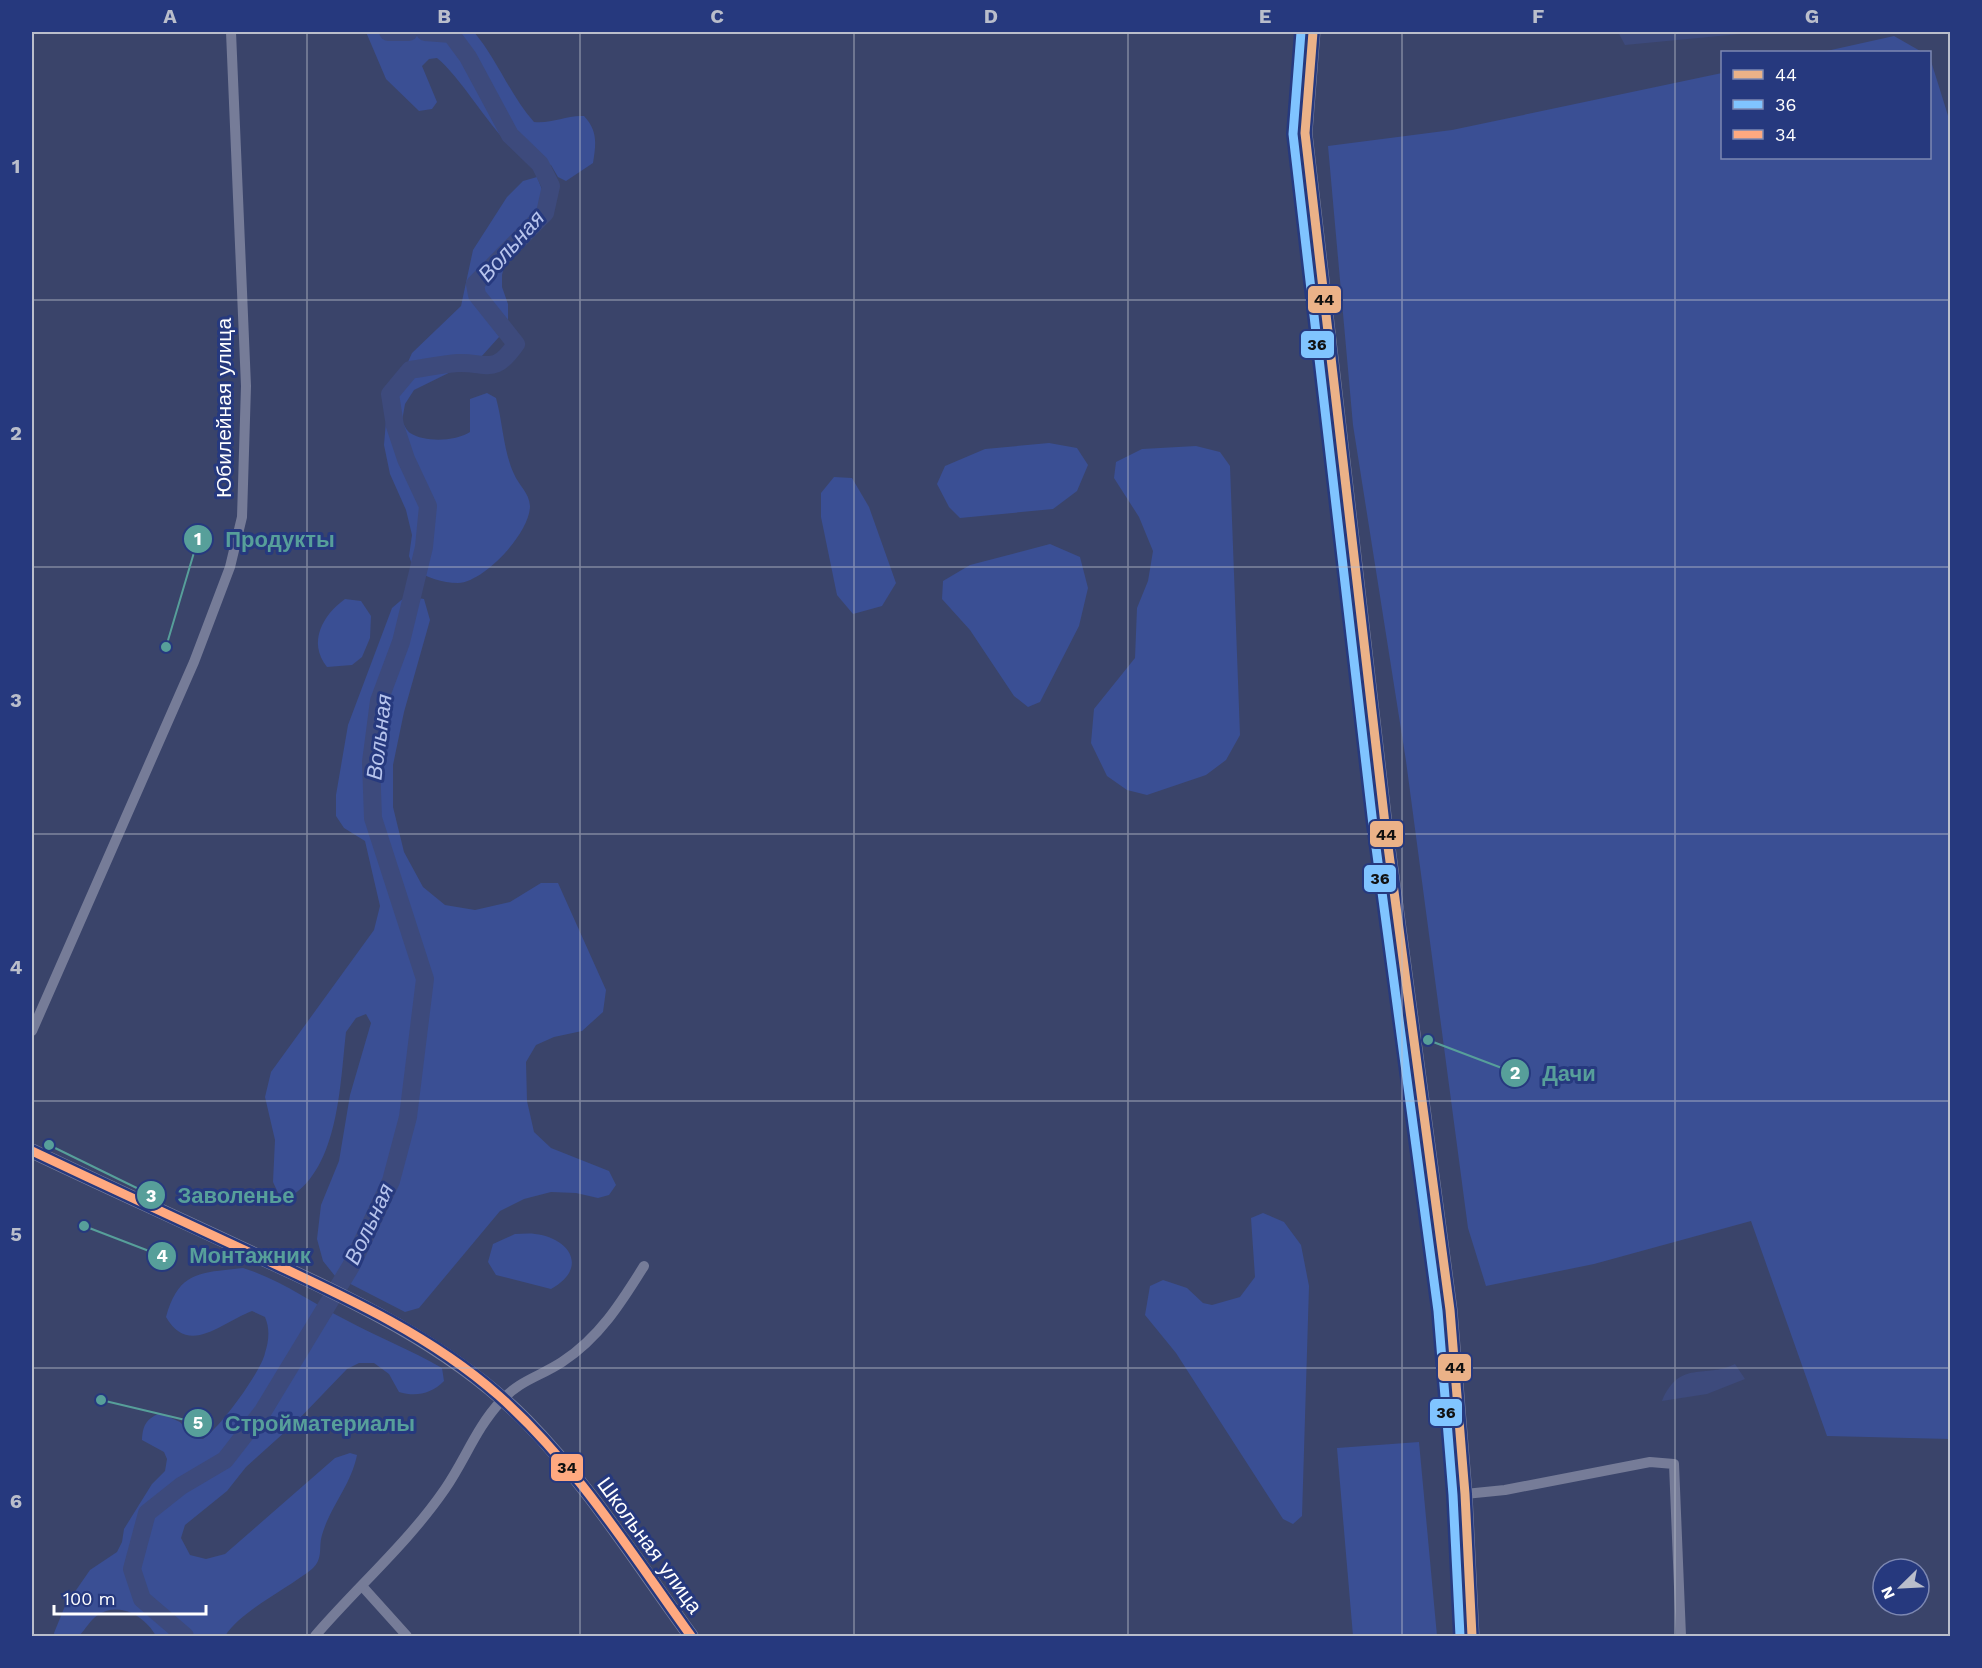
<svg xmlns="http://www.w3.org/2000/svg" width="1982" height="1668" font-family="'Work Sans',sans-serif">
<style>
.green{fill:#3a4f94}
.water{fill:#3d4a7c}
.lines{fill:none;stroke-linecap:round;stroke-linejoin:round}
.river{stroke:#3d4a7c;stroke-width:18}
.street{stroke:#767c98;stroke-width:10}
.secondary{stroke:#7b819d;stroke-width:15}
.bus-1-casing{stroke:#26397e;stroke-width:14}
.bus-2-casing{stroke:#26397e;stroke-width:14}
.bus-3-casing{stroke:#26397e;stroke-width:14}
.bus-1{stroke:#ebb288;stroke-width:9}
.bus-2{stroke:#80c4ff;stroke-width:9}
.bus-3{stroke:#ffa980;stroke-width:9}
.grid{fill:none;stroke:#babecb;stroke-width:1.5;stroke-opacity:0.55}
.labels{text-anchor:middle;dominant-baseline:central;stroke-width:6;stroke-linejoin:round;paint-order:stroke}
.street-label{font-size:21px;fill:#fff;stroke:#26397e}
.water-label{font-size:22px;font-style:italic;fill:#b7c4ed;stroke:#26397e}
.leader{fill:none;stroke:#579f9a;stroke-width:2}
.callout-dot{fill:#579f9a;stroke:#26397e;stroke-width:2}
.mark-label{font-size:18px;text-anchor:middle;font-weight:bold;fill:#fff}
.callout-label{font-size:22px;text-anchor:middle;font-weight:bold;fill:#579f9a;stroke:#26397e;stroke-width:6;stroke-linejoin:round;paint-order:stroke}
.line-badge{stroke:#26397e;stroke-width:2}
.pale-badge-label{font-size:16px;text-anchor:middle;font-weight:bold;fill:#111}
.neatline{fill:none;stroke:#babecb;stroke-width:2}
.grid-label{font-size:20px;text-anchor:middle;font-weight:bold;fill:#babecb}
</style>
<rect width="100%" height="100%" fill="#3a446a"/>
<g class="green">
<path d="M366,32h108c23,27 36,63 60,90 18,2 32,-7 50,-6 14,15 12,28 9,47l-27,18 -8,-4 -7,-12c-8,-2 -19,-4 -27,-8 -26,-14 -59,-76 -87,-99l-8,1 -7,7 15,36 -5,7 -13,2 -33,-32z"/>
<polygon points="1894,36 1922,52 1822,52"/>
<polygon points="1930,58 1950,122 1950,1439 1827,1436 1751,1221 1594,1264 1486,1286 1468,1228 1406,761 1353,425 1328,146 1452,130 1722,73 1722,158 1930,158"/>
<path d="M537,177l8,20 -36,50 -7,28v12l6,17v23l-27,30 -67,33 -9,14 -3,17c2,4 5,10 8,12 16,10 46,8 60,-1v-33l17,-6 9,5c7,25 7,52 18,76 5,12 15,18 16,32 0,27 -46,76 -72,77 -16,0 -31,-6 -44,-13l-5,-14 3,-21 -6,-25 -16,-36 -6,-29 3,-36 25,-56 49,-47 12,-56 34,-53 16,-16z"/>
<polygon points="1049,443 1077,448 1088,465 1077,491 1053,509 960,518 949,507 937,484 945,466 985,449"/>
<polygon points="1196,446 1220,452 1230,466 1240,735 1226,760 1206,775 1147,795 1127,790 1107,776 1091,743 1094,709 1135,658 1137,608 1148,581 1153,551 1139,517 1114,478 1116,462 1142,449"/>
<polygon points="834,477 852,478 869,507 896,583 882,606 853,614 837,595 821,517 821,493"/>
<polygon points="1050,544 1080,557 1088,588 1079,626 1040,702 1028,707 1014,696 970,630 942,599 943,581 970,565"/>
<path d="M406,596l18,3 6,21 -26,92 -11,53v42l11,45 19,35 22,18 30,5 35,-8 31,-19h17l48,107 -3,22 -21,19 -28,6 -18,8 -10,17 1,39 7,31 17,16 58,23 7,14 -7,10 -11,3 -22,-5 -25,-1 -27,7 -24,12 -81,97 -14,4 -70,-36 -12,-15 -6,-22 4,-34 18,-44 11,-66 21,-72 -5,-9 -10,4 -10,14c-6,52 -7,135 -56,165l-11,-2 -6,-13 2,-42 -10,-43 6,-25 103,-142 6,-24 -15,-65 -21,-13 -8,-12v-21l12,-70 44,-117z"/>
<path d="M345,599l16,2 10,15 -1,22 -8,19 -10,8 -25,2c-20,-25 -4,-52 18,-68z"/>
<polygon points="1263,1213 1284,1222 1301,1245 1309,1286 1302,1516 1293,1524 1283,1519 1176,1353 1145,1315 1150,1286 1163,1280 1187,1288 1203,1303 1212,1305 1240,1297 1255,1277 1251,1218"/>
<path d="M515,1234c7,0 14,-1 20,0 35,4 54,34 16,55l-55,-14 -8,-13 5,-18z"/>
<path d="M243,1268c37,11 69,35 103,52 32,17 65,30 96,48l2,13c-13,13 -28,16 -45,11l-10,-18 -15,-11h-15l-12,6 -51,53 -50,45 -19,24 -42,34 -4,13 9,17 16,4 19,-5 110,-96 15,-5 7,2c-6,30 -27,52 -35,80 -4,13 2,23 -10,34 -25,20 -70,41 -87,67h-69c-11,-20 -37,-35 -58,-21 -8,5 -13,15 -19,21h-24l-1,-3 11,-27 25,-36 27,-18 5,-10 2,-13 28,-45 13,-13 2,-12 -3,-7 -22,-12c1,-15 4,-21 18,-27l20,9 13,15 10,2c16,-10 58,-67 62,-86 4,-13 5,-24 0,-36l-13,-6c-30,11 -63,46 -86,6 13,-47 35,-44 77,-49z"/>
<polygon points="1419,1442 1437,1636 1353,1636 1337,1448"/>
</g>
<g class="water">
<polygon points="1618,32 1761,32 1625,45"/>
<path d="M1735,1364l10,15 -38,15 -45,7c18,-42 43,-22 73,-37z"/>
</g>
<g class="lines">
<g class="river">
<polyline points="388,32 409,32"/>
<path d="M185,1636l-43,-37 -10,-30 15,-56 34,-27 44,-26 38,-49 88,-145 40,-85 17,-64 17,-138 -52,-161 -2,-56 8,-61 22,-59 23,-95 4,-41 -22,-47 -11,-33 -5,-32 20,-24c15,-2 32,-6 48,-7 30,-1 36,13 58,-19l-39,-49 -2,-11 70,-71 6,-27 -11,-22 -30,-29 -42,-78 -17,-23 -26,-2"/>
</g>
<g class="street">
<polyline points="32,1031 194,662 230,567 242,517 246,386 231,32"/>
<polyline points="1465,1494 1505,1490 1650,1462 1674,1464 1681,1636"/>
<polyline points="362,1586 407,1636"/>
<path d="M315,1636c42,-49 93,-93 130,-147 20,-29 31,-61 56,-88 19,-21 38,-24 61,-39 37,-24 59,-59 82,-96"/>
</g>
<g class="secondary">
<polyline points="1313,32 1305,133 1385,824 1450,1310 1465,1494 1472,1636"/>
<path d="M32,1151c73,35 147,68 221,103 96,44 198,91 273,167 63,64 112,143 165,215"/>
</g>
<defs>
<polyline id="bus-1" points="1313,32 1305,133 1385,824 1450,1310 1465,1494 1472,1636"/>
<polyline id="bus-2" points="1301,32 1293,134 1373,825 1438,1311 1453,1495 1460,1636"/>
<path id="bus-3" d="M32,1151c74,35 148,69 223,104 84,39 173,78 243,140 78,69 133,158 193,241"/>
</defs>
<use href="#bus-1" class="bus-1-casing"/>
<use href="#bus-2" class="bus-2-casing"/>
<use href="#bus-3" class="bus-3-casing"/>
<use href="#bus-1" class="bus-1"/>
<use href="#bus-2" class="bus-2"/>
<use href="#bus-3" class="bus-3"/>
</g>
<path class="grid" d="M307,32v1604M580,32v1604M854,32v1604M1128,32v1604M1402,32v1604M1675,32v1604M32,300h1918M32,567h1918M32,834h1918M32,1101h1918M32,1368h1918"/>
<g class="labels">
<g class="street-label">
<text transform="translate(223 408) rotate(-90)">Юбилейная улица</text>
<text transform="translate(650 1545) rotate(54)">Школьная улица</text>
</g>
<g class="water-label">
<text transform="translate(511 246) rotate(-48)">Вольная</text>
<text transform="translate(379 737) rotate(-83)">Вольная</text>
<text transform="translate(369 1224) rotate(-65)">Вольная</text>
</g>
</g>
<path class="leader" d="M166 647L198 539M1428 1040L1515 1073M49 1145L151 1195M84 1226L162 1256M101 1400L198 1423"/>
<g class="callout-dot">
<circle cx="166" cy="647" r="6"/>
<circle cx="1428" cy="1040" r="6"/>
<circle cx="49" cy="1145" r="6"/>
<circle cx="84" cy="1226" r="6"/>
<circle cx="101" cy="1400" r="6"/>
<circle cx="198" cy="539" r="15"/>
<circle cx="1515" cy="1073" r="15"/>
<circle cx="151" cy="1195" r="15"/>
<circle cx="162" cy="1256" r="15"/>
<circle cx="198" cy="1423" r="15"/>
</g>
<g class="mark-label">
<text x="198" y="545">1</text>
<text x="1515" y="1079">2</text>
<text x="151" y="1202">3</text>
<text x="162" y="1262">4</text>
<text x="198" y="1429">5</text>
</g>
<g class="callout-label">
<text x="280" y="547">Продукты</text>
<text x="1569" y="1081">Дачи</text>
<text x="236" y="1203">Заволенье</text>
<text x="250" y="1263">Монтажник</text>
<text x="320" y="1431">Стройматериалы</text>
</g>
<g class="line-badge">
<rect x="1307" y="285" width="35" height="29" rx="6" fill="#ebb288"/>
<rect x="1300" y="330" width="35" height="29" rx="6" fill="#80c4ff"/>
<rect x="1369" y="820" width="35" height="28" rx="6" fill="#ebb288"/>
<rect x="1363" y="864" width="34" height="29" rx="6" fill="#80c4ff"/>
<rect x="1437" y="1353" width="35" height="29" rx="6" fill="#ebb288"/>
<rect x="1429" y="1398" width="34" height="29" rx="6" fill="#80c4ff"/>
<rect x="550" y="1453" width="34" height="29" rx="6" fill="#ffa980"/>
</g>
<g class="pale-badge-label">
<text x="1324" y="305">44</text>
<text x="1317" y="350">36</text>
<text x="1386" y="840">44</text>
<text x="1380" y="884">36</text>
<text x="1455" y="1373">44</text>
<text x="1446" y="1418">36</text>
<text x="567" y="1473">34</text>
</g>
<rect width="1982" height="1668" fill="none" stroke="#26397e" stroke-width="66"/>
<rect x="1721" y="51" width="210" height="108" fill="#26397e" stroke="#7d88b2" stroke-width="1.5"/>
<rect x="1733" y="70" width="30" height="9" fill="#ebb288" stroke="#7d88b2" stroke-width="1.5"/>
<text x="1775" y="81" font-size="18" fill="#ffffff">44</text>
<rect x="1733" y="100" width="30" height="9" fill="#80c4ff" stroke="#7d88b2" stroke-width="1.5"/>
<text x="1775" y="111" font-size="18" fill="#ffffff">36</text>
<rect x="1733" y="130" width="30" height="9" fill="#ffa980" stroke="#7d88b2" stroke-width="1.5"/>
<text x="1775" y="141" font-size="18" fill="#ffffff">34</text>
<g transform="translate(1901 1587) rotate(246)"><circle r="28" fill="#26397e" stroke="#7d88b2" stroke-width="1.5"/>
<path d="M0-4.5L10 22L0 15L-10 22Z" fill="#babecb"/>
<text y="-9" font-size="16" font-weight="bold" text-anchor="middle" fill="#ffffff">N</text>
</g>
<path d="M54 1605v9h152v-9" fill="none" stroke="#ffffff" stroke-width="3"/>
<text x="63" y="1605" font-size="18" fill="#ffffff" stroke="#26397e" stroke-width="4.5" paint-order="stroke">100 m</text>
<rect x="33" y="33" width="1916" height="1602" class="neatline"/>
<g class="grid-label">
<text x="170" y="23">A</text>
<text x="444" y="23">B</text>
<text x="717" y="23">C</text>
<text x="991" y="23">D</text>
<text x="1265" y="23">E</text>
<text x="1538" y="23">F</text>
<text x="1812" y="23">G</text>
<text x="16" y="173">1</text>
<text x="16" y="440">2</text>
<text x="16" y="707">3</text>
<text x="16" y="974">4</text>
<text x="16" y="1241">5</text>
<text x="16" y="1508">6</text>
</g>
</svg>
